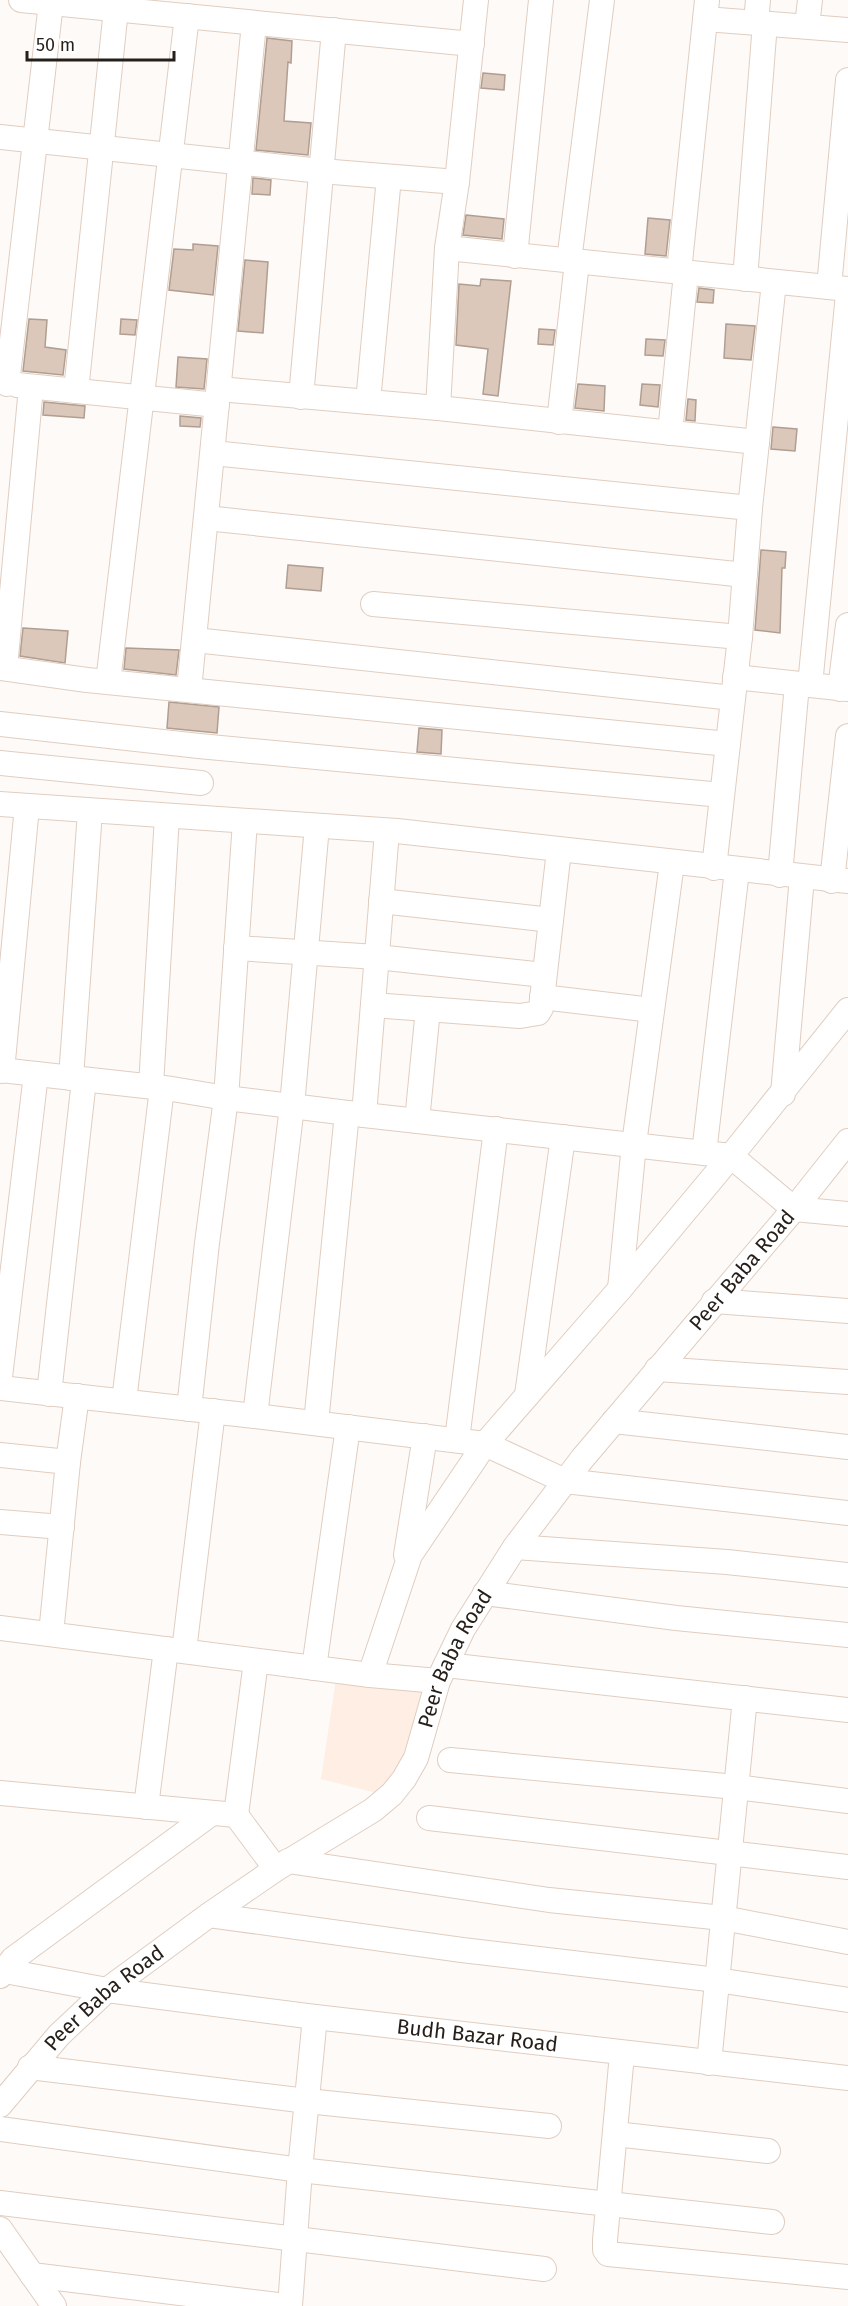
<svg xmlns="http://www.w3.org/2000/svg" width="848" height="2306" font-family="'Fira Sans',sans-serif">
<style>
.built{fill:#feeee3}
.building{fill:#dbc8bb;stroke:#b09e92;stroke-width:1.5}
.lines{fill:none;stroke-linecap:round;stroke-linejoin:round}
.minor-casing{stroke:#e0cdc0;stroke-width:26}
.minor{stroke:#fff;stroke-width:24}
.labels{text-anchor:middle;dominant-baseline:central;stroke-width:5;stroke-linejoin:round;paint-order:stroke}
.street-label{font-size:21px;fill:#251e19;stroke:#fff}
</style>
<rect width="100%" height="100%" fill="#fefaf7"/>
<polygon class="built" points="336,1679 433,1690 400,1780 385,1795 321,1779"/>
<g class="building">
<polygon points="267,38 292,41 291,63 288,62 284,121 311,123 308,155 256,150"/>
<polygon points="483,73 505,75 504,90 481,88"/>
<polygon points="253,178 271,180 270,195 252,194"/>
<polygon points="466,215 504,219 502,239 463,235"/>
<polygon points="648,218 670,220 666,256 645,254"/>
<polygon points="193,244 218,246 213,295 169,290 174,249 193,250"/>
<polygon points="245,260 268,262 263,333 238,331"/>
<polygon points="481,279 511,281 498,396 483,394 488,349 456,345 459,284 480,286"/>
<polygon points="699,288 714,290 713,303 697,302"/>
<polygon points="29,319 47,320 45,347 66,350 63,375 23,371"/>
<polygon points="121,319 137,320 135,335 120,334"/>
<polygon points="726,324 755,326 751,360 724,358"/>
<polygon points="539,329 555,330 553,345 538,344"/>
<polygon points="646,339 665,340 663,356 645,355"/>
<polygon points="178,357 207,359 204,389 176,387"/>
<polygon points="578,384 605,386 604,411 575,408"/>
<polygon points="642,384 660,385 658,407 640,405"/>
<polygon points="688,399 696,400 695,421 686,420"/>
<polygon points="44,402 85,406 84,418 43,415"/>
<polygon points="180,416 201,418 200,427 180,426"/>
<polygon points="773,427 797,429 795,451 771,449"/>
<polygon points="761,550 786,552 785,568 782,568 780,633 755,630"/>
<polygon points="288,565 323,568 321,591 286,588"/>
<polygon points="23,628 68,631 65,663 20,656"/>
<polygon points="126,648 179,650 176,675 124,669"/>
<polygon points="169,702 219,707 217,733 167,728"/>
<polygon points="419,728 442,730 441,754 417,752"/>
</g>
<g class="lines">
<defs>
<g id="minor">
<polyline points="21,0 472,44"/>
<polyline points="705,19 848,30"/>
<polyline points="756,22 758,0"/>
<polyline points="807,26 810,0"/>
<polyline points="0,137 321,171 457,182"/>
<polyline points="447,248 848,289"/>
<polyline points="515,256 541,0"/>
<polyline points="569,261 602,0"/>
<polyline points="679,272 707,0"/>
<polyline points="745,279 765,23"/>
<polyline points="829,287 848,80"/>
<polyline points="7,384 51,3"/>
<polyline points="17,385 217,405"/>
<polyline points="219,389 438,408 757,442"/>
<polyline points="76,391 116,9"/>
<polyline points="301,397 334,30"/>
<polyline points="368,402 389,177"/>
<polyline points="438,408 447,248 457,182 476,0"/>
<polyline points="559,422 577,262"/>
<polyline points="670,433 686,273"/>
<polyline points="213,453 750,508"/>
<polyline points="206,518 745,575"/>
<polyline points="373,604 740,637"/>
<polyline points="195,640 733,698"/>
<polyline points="0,668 87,680 728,744"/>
<polyline points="5,668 31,387"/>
<polyline points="735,677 848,689"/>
<polyline points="108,682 187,16"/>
<polyline points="810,685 848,294"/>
<polyline points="840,689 848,625"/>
<polyline points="189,690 254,23"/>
<polyline points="0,724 199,746 722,795"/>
<polyline points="0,763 201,783"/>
<polyline points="0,804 397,831 848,881"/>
<polyline points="714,868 740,637 750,508 774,282"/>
<polyline points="780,875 797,684"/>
<polyline points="832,881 848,736"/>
<polyline points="381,901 551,920"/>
<polyline points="236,948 377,957 544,975"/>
<polyline points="542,997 652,1010"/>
<polyline points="373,1005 520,1016 538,1013 541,1008 559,850"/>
<polyline points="0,1070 172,1089 226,1098 364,1115 731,1156 794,1209 848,1214"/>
<polyline points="2,1071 27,806"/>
<polyline points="71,1078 90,811"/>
<polyline points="151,1086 167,816"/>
<polyline points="783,1094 802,877"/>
<polyline points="364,1115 387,831"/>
<polyline points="417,1121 428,1009"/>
<polyline points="704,1153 737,870"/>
<polyline points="620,1289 634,1144 672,863"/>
<polyline points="714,1301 848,1311"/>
<polyline points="657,1369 848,1382"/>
<polyline points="0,1377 36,1074"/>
<polyline points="0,1388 255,1416 485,1444 565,1481 848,1513"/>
<polyline points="49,1394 84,1080"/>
<polyline points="527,1395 563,1137"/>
<polyline points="124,1401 162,1088"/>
<polyline points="189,1409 207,1243 226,1098 245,821"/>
<polyline points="255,1416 292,1106 317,826"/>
<polyline points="614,1421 848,1447"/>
<polyline points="316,1423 347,1113"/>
<polyline points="457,1440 496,1129"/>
<polyline points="0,1455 68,1462"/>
<polyline points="0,1522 62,1527"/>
<polyline points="515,1547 727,1562 848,1575"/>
<polyline points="406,1555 425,1436"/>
<polyline points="485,1593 676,1618 848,1635"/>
<polyline points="0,1628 370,1675 438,1681"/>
<polyline points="51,1634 68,1462 77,1396"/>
<polyline points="184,1651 213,1411"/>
<polyline points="446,1665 848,1710"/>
<polyline points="314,1668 348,1427"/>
<polyline points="370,1675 410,1555 485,1444 620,1289 731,1156 848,1010"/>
<polyline points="450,1760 736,1787 848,1801"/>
<polyline points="0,1793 236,1815 276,1869"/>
<polyline points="146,1807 166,1649"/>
<polyline points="236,1815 256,1661"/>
<polyline points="429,1818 848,1867"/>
<polyline points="288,1861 549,1900 723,1918 848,1942"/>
<polyline points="209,1915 462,1950 717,1980 848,2000"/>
<path id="s1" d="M0,1970l107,20 208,27 533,61"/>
<polyline points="0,1976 13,1959 212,1813"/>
<polyline points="622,2054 605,2240 605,2250 608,2254 848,2277"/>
<polyline points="709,2063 745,1698"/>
<polyline points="30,2067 307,2101 549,2126"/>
<path id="s2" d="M0,2105l59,-70 48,-45 102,-75 67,-46 97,-59 19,-16 12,-15 12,-21 22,-77 25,-52 52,-82 67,-88 212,-250 54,-68"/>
<polyline points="0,2129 300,2170 772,2222"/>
<polyline points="615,2134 768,2151"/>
<polyline points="0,2203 544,2269"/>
<polyline points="0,2229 54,2306"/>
<polyline points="32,2275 286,2306"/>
<polyline points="290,2306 300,2170 315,2017"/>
</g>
</defs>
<use href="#minor" class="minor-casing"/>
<use href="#minor" class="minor"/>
</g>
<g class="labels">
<g class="street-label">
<text stroke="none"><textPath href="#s2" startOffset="1140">Peer Baba Road</textPath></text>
<text stroke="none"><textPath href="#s2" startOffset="654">Peer Baba Road</textPath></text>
<text stroke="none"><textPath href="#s2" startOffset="150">Peer Baba Road</textPath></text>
<text stroke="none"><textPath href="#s1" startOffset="482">Budh Bazar Road</textPath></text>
</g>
</g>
<path d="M27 51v9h147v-9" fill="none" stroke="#251e19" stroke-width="3"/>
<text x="36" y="51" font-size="18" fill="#251e19" stroke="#ffffff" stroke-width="4.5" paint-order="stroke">50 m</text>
</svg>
